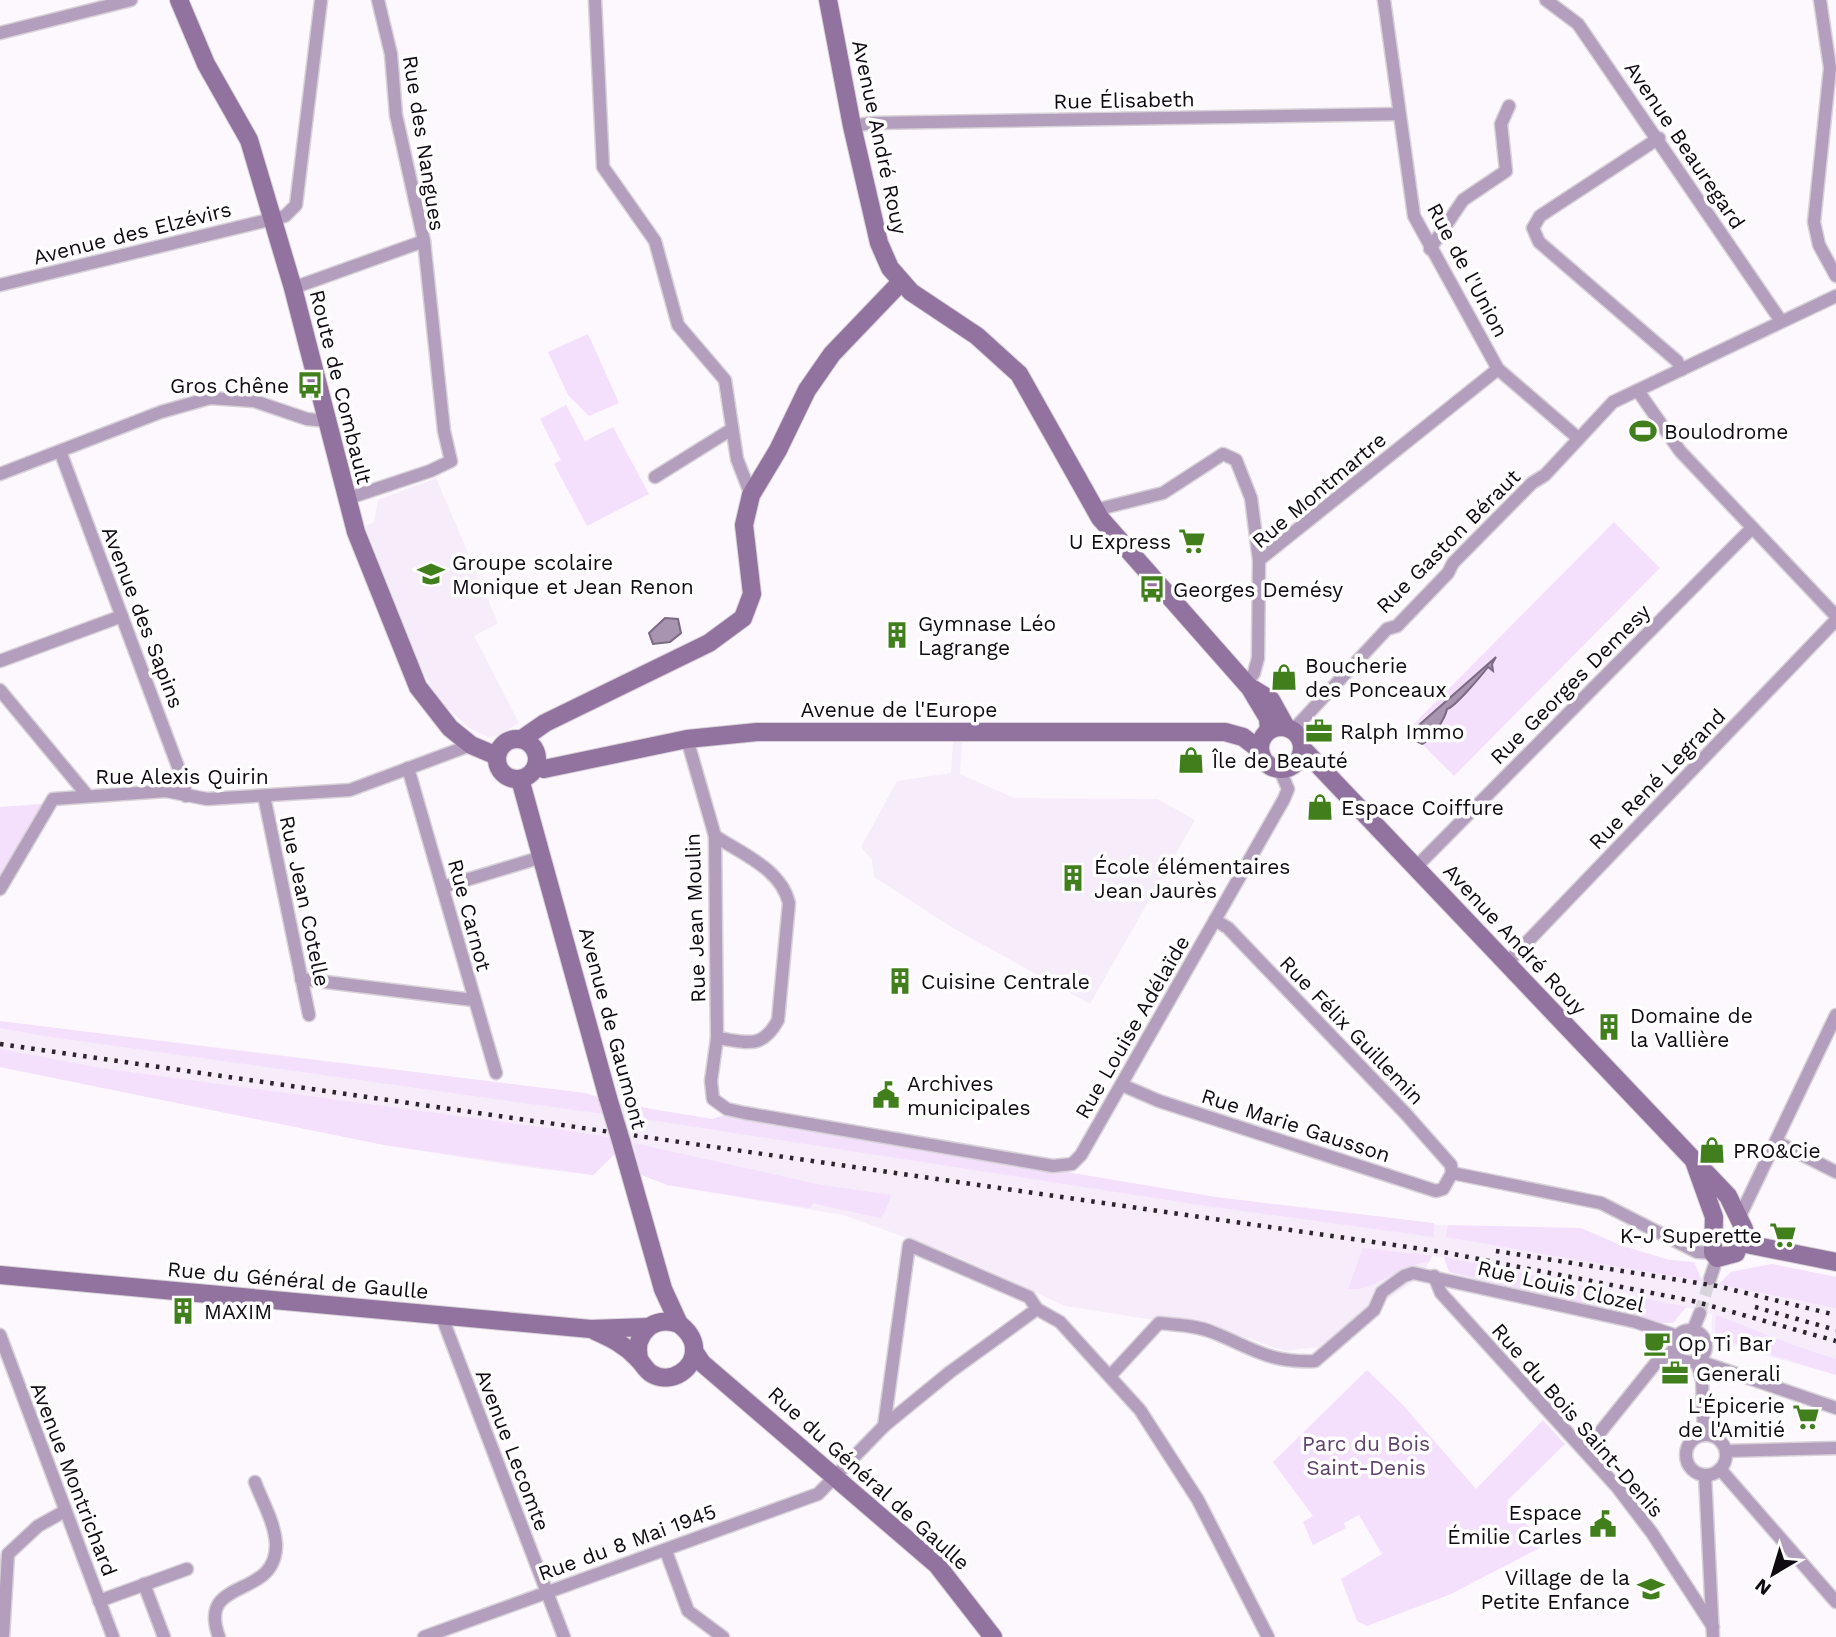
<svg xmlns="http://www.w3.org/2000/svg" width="1836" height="1637" font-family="'Work Sans',sans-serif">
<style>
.built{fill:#f6ecfa}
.green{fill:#f4dffd}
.water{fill:#a893b1;stroke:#7a6a82;stroke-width:2}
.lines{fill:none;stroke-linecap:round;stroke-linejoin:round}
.street-tunnel{stroke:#d9d4db;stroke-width:12;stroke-dasharray:12 6;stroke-linecap:butt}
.street-casing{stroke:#d7d2d8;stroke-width:15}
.secondary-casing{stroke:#d7d2d8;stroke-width:20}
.street{stroke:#b49ebd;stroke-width:12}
.secondary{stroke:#92729e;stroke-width:18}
.rail{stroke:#2b252e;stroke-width:4.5;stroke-dasharray:3.5 7;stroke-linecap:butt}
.secondary-bridge-casing{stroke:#d7d2d8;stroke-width:20;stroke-linecap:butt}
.secondary-bridge{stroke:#92729e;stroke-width:18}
.labels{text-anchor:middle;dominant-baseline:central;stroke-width:7;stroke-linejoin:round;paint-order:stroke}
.street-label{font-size:21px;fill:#100a13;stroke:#fff}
.poi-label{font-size:21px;fill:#100a13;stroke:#fff;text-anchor:start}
.park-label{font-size:21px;fill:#60406c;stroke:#fff}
</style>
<rect width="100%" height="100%" fill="#fdf8fe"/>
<g class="built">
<polygon points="436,478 498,623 474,636 519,723 497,736 488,737 468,727 438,699 416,659 365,526 374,522 378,500"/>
<polygon points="953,741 962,741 960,774 1014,798 1158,799 1195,820 1090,1004 953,928 874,877 872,860 861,847 897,781 951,773"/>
<polygon points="0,1023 93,1038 585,1093 628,1106 1260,1204 1623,1246 1669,1260 1694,1262 1702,1281 1719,1284 1731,1272 1772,1264 1836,1277 1836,1375 1711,1340 1712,1314 1686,1307 1673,1323 1449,1272 1444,1257 1432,1256 1422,1276 1319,1347 1284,1351 1239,1335 1206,1328 1065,1306 949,1253 843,1215 667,1185 616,1153 593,1175 516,1166 384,1145 0,1067"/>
</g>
<g class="green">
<polygon points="588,334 619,403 589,416 568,395 548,352"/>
<polygon points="566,405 585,441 613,427 649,494 587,526 554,464 561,460 540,419"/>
<polygon points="1614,522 1660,568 1454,776 1408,730"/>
<polygon points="41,804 42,808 0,874 0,807"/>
<polygon points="0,1021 585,1093 601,1098 604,1114 44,1036 0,1028"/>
<polygon points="0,1049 100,1068 577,1132 613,1138 616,1153 593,1175 384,1145 0,1067"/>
<polygon points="622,1104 712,1119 724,1115 787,1125 1216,1197 1434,1223 1434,1237 1207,1206 625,1116"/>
<polygon points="634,1143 816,1184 891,1195 886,1210 880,1218 813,1203 810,1208 667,1185 639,1174"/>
<polygon points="1448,1225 1581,1228 1623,1246 1669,1260 1694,1262 1702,1281 1446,1237"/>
<path d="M1363,1248l69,8 -3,6c-31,1 -54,31 -81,27z"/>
<polygon points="1444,1257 1686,1307 1673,1323 1659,1323 1449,1272"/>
<polygon points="1772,1264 1836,1277 1836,1308 1719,1284 1731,1272"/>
<path d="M1716,1315c40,15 79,32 120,44v16l-121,-38z"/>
<polygon points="1367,1370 1403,1405 1476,1489 1543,1420 1565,1444 1507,1501 1545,1545 1451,1594 1367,1626 1357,1621 1341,1579 1382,1554 1359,1515 1344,1523 1346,1528 1313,1545 1303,1522 1313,1516 1273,1462"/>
</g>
<g class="water">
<polygon points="665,618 678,619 681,633 670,642 653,644 649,633"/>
<path d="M1496,657l-4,7 1,7 -5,-4c-7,9 -34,41 -41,42 -2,10 -15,30 -25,35l-6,-3 3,-16z"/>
</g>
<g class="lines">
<polyline class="street-tunnel" points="1700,1313 1710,1279"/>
<defs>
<g id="street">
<polyline points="595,0 603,167 655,241 678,325 725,380 737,459 751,495"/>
<polyline points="1384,0 1414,216 1498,369 1578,438"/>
<polyline points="1546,0 1578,24 1781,321"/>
<polyline points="1820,0 1830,68 1814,222 1819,245 1836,276"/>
<polyline points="0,33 131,0"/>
<polyline points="852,126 872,123 1398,114"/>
<polyline points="1659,138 1540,216 1533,228 1539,242 1677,361 1681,370"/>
<polyline points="1430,249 1463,200 1506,171 1501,124 1509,106"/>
<polyline points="0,285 285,216 296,205 321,0"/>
<polyline points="293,288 424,241 396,115 391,54 378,0"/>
<polyline points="1638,391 1680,451 1836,616"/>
<polyline points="60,451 183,780 186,796"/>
<polyline points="0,474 161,412 210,398 254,401 307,419 326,421"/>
<polyline points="655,477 732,429"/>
<polyline points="346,499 430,471 451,461 444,431 424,241"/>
<polyline points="1095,510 1163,493 1223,454 1236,460 1251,498 1259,560 1258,658 1254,673 1246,684"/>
<polyline points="1259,560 1498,369"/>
<polyline points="0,661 122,616"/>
<polyline points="0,690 87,795"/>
<polyline points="1293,730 1387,629 1397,626 1448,573 1453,563 1532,483 1545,475 1613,402 1836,296"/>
<polyline points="687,739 715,836 717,1038 711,1081 713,1099 727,1109 745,1113 1053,1166 1072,1164 1081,1155 1284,799 1288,789 1280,770"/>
<polyline points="408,768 496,1073"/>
<polyline points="264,796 309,1015"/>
<path d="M715,836c27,18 66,33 74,67l-11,117c-16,30 -31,22 -61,18"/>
<polyline points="1416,867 1751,529"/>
<polyline points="443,887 542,857"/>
<polyline points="0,889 53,799 166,791 207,799 350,790 471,745"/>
<polyline points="1215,920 1228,928 1405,1113 1451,1165 1452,1173"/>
<polyline points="1506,964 1836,620"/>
<polyline points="301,979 473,1000"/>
<polyline points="1122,1085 1159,1101 1436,1191 1443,1189 1452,1173"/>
<polyline points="1777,1142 1836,1172"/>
<polyline points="1452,1173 1601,1203 1697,1252 1713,1253"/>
<polyline points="1740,1216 1836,1015"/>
<polyline points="1434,1276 1441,1293 1617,1487 1652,1533 1713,1627"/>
<polyline points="1710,1279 1717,1258"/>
<polyline points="442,1317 564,1637"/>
<polyline points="1693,1330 1700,1313"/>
<circle cx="1690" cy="1346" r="16"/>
<polyline points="0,1335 113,1637"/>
<polyline points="1696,1360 1836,1408"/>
<polyline points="1696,1360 1702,1380 1704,1435"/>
<path d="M1110,1376l49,-53c17,2 37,2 53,9 41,16 56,31 103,29l59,-51 8,-18 22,-16 9,-3 223,49 41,14"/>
<polyline points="884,1426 909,1245 1029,1297 1037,1309 1060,1322 1140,1410 1198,1500 1268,1637"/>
<circle cx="1706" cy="1455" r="20"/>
<polyline points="1585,1451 1655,1364 1675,1350"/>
<polyline points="1726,1451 1836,1448"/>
<polyline points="1720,1469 1836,1602"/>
<polyline points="1705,1475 1713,1637"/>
<polyline points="667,1554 688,1611 723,1637"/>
<polyline points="144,1584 164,1637"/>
<polyline points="99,1601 187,1569"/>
<polyline points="3,1637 8,1554 38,1526 65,1511"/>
<path d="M219,1637c-23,-62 58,-36 57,-93 -1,-21 -14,-43 -21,-62"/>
<polyline points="424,1637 818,1494 884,1426 950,1372 1037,1309"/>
</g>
<g id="secondary">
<polyline points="179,0 206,64 249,140 293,288 356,532 418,687 450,728 471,745 497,756"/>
<polyline points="828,0 852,126 879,243 890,268 911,292 977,336 1019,374 1100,518 1250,688 1268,718 1269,730"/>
<polyline points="1253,689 1271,700 1286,727"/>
<circle cx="1281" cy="748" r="21"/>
<circle cx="517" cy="759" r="20"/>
<polyline points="522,739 545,723 709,643 743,618 752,594 744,525 751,495 778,450 807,390 832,354 901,282"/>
<polyline points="1303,749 1728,1196 1744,1229 1736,1253 1717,1258 1713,1253 1714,1217 1694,1161"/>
<polyline points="536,766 544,769 687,739 757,732 1225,732 1243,737 1260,750"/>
<polyline points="520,779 608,1098"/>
<polyline points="621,1141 663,1289 679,1324"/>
<polyline points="1741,1243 1836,1262"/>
<polyline points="0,1275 591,1329 648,1327"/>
<path d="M595,1331c16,7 30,14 42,27 6,5 8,12 15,16 19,11 44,-5 42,-27 -1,-10 -7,-17 -15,-23 -25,-9 -46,9 -40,35"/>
<polyline points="694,1351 702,1363 937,1565 993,1637"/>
</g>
</defs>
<use href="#street" class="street-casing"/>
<use href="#secondary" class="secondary-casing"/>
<use href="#street" class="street"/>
<use href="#secondary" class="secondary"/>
<g class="rail">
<polyline points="0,1044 1443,1252 1693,1301 1836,1341"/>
<polyline points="1496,1251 1717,1286 1836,1315"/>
<polyline points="1755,1307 1836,1330"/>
</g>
<defs>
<polyline id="secondary-bridge" points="608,1098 621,1141"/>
</defs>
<use href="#secondary-bridge" class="secondary-bridge-casing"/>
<use href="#secondary-bridge" class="secondary-bridge"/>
</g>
<defs>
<symbol id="bus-bare" viewBox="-9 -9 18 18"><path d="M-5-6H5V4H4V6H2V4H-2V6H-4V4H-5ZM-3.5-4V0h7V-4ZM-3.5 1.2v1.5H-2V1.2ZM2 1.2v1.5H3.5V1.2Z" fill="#417f1c" stroke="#fff" stroke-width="2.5" paint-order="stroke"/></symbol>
<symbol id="stadium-bare" viewBox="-9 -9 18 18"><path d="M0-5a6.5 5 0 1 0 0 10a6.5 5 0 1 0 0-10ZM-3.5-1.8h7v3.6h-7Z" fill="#417f1c" stroke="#fff" stroke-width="2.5" paint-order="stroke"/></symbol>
<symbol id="supermarket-bare" viewBox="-9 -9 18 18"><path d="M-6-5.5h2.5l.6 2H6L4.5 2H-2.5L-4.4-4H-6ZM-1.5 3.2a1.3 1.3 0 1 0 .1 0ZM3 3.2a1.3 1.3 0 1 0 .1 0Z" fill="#417f1c" stroke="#fff" stroke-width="2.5" paint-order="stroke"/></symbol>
<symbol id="school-bare" viewBox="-9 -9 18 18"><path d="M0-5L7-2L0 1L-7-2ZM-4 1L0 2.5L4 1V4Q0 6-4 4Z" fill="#417f1c" stroke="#fff" stroke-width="2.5" paint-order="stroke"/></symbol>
<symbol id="building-bare" viewBox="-9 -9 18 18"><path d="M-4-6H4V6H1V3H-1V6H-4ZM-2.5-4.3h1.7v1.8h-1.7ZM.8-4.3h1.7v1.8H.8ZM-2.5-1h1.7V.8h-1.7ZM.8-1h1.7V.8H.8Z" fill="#417f1c" stroke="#fff" stroke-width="2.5" paint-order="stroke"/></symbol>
<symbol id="shop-bare" viewBox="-9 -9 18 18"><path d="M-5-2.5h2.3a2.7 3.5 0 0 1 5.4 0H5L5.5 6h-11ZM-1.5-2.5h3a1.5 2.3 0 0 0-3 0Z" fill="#417f1c" stroke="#fff" stroke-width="2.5" paint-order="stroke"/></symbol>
<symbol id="office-bare" viewBox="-9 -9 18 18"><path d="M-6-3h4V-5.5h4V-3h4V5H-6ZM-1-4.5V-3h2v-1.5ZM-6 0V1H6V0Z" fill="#417f1c" stroke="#fff" stroke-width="2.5" paint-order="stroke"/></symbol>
<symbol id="civic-bare" viewBox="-9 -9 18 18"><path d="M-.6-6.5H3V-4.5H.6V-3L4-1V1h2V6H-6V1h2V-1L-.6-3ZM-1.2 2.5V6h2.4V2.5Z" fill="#417f1c" stroke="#fff" stroke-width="2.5" paint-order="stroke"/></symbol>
<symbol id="cafe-bare" viewBox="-9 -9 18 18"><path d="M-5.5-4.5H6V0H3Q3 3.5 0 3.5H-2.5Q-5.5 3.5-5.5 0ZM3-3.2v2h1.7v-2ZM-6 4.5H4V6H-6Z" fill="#417f1c" stroke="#fff" stroke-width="2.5" paint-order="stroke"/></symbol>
</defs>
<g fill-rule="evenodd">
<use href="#bus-bare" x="291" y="366" width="38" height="38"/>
<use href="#stadium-bare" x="1624" y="412" width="38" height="38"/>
<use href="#supermarket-bare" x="1173" y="522" width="38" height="38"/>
<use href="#school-bare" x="412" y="555" width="38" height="38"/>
<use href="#bus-bare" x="1133" y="570" width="38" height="38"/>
<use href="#building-bare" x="878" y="616" width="38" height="38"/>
<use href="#shop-bare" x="1265" y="658" width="38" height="38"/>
<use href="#office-bare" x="1300" y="712" width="38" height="38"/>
<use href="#shop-bare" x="1172" y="741" width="38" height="38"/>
<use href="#shop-bare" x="1301" y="788" width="38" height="38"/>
<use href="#building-bare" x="1054" y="859" width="38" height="38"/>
<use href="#building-bare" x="881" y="962" width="38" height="38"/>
<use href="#building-bare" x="1590" y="1008" width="38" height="38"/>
<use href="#civic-bare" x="867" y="1076" width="38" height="38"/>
<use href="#shop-bare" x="1693" y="1131" width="38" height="38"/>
<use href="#supermarket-bare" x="1764" y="1216" width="38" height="38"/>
<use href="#building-bare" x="164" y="1292" width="38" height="38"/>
<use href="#cafe-bare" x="1638" y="1324" width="38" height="38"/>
<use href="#office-bare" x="1656" y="1354" width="38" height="38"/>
<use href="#supermarket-bare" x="1787" y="1398" width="38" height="38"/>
<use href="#civic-bare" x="1584" y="1505" width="38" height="38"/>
<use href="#school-bare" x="1632" y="1570" width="38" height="38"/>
</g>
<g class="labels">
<g class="street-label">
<text transform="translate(1124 100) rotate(-1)">Rue Élisabeth</text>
<text transform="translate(880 137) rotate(78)">Avenue André Rouy</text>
<text transform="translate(424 143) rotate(81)">Rue des Nangues</text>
<text transform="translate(1685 145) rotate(56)">Avenue Beauregard</text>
<text transform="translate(132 233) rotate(-14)">Avenue des Elzévirs</text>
<text transform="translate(1468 270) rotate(62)">Rue de l'Union</text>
<text transform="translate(341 387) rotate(76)">Route de Combault</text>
<text transform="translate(1319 490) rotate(-40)">Rue Montmartre</text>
<text transform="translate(1448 541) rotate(-45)">Rue Gaston Béraut</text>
<text transform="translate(143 617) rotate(69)">Avenue des Sapins</text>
<text transform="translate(1570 684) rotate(-45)">Rue Georges Demesy</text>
<text x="899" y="709">Avenue de l'Europe</text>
<text x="182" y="776">Rue Alexis Quirin</text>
<text transform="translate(1657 779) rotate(-46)">Rue René Legrand</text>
<text transform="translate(305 901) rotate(78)">Rue Jean Cotelle</text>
<text transform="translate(470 915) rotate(75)">Rue Carnot</text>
<text transform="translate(695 918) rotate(-92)">Rue Jean Moulin</text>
<text transform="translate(1515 939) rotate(47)">Avenue André Rouy</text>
<text transform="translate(1132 1027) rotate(-60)">Rue Louise Adélaïde</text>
<text transform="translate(613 1028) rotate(75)">Avenue de Gaumont</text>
<text transform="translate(1352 1030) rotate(46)">Rue Félix Guillemin</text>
<text transform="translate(1296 1125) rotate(18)">Rue Marie Gausson</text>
<text transform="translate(298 1280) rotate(5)">Rue du Général de Gaulle</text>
<text transform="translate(1561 1286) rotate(13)">Rue Louis Clozel</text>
<text transform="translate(1578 1420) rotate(49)">Rue du Bois Saint-Denis</text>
<text transform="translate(513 1450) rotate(69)">Avenue Lecomte</text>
<text transform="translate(869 1478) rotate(42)">Rue du Général de Gaulle</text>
<text transform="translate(74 1479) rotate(69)">Avenue Montrichard</text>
<text transform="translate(627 1542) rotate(-20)">Rue du 8 Mai 1945</text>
</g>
<g class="poi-label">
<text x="289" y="385" text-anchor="end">Gros Chêne</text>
<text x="1664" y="431">Boulodrome</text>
<text x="1171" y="541" text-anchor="end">U Express</text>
<text x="452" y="562">Groupe scolaire<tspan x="452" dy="24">Monique et Jean Renon</tspan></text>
<text x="1173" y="589">Georges Demésy</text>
<text x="918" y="623">Gymnase Léo<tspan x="918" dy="24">Lagrange</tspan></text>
<text x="1305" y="665">Boucherie<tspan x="1305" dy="24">des Ponceaux</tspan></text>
<text x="1340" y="731">Ralph Immo</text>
<text x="1212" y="760">Île de Beauté</text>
<text x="1341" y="807">Espace Coiffure</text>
<text x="1094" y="866">École élémentaires<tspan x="1094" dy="24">Jean Jaurès</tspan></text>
<text x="921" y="981">Cuisine Centrale</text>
<text x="1630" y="1015">Domaine de<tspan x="1630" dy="24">la Vallière</tspan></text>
<text x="907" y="1083">Archives<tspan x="907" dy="24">municipales</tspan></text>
<text x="1733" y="1150">PRO&amp;Cie</text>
<text x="1762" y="1235" text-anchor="end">K-J Superette</text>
<text x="204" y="1311">MAXIM</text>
<text x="1678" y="1343">Op Ti Bar</text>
<text x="1696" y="1373">Generali</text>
<text x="1785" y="1405" text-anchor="end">L'Épicerie<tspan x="1785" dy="24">de l'Amitié</tspan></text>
<text x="1582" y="1512" text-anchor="end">Espace<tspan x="1582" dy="24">Émilie Carles</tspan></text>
<text x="1630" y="1577" text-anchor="end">Village de la<tspan x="1630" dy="24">Petite Enfance</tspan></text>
</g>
<g class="park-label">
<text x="1366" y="1443">Parc du Bois<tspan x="1366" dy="24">Saint-Denis</tspan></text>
</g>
</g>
<g transform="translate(1773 1574) rotate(218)" stroke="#ffffff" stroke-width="5" paint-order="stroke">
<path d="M0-5L12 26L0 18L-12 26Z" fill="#100a13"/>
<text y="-10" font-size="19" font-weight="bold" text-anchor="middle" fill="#100a13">N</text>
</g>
</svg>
